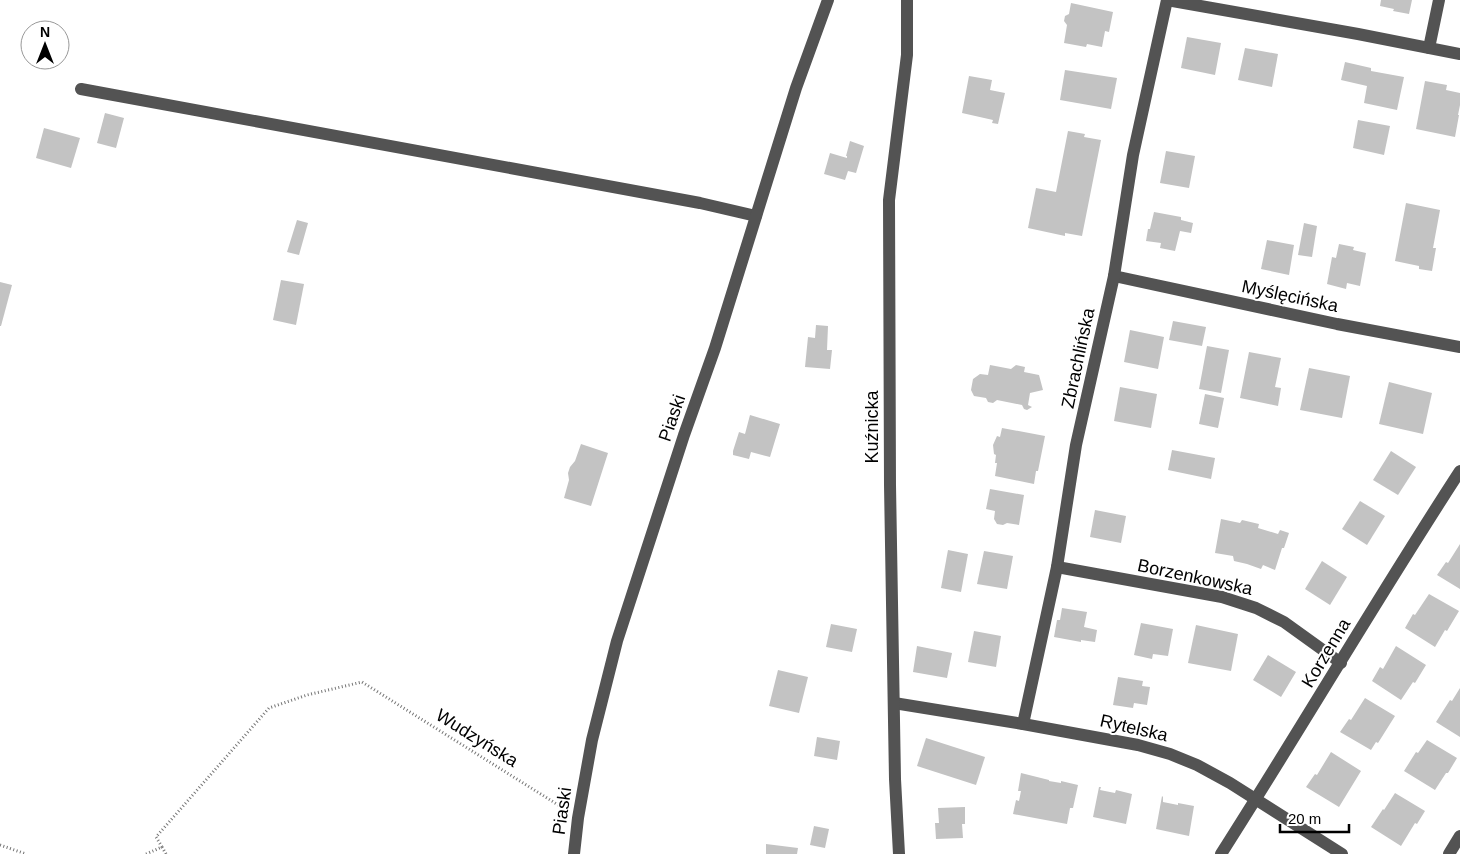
<svg xmlns="http://www.w3.org/2000/svg" width="1460" height="854" font-family="Helvetica,sans-serif">
<style>
.building{fill:#c3c3c3}
.lines{fill:none;stroke-linecap:round;stroke-linejoin:round}
.path{stroke:#757575;stroke-width:3;stroke-dasharray:1 2.5;stroke-linecap:butt}
.minor{stroke:#535353;stroke-width:12}
.labels{text-anchor:middle;dominant-baseline:central;stroke-width:4;stroke-linejoin:round;paint-order:stroke}
.street-label{font-size:18px;fill:#000;stroke:#fff}
</style>
<rect width="100%" height="100%" fill="#fff"/>
<g class="building">
<polygon points="1381,0 1412,0 1409,14 1393,11 1394,9 1380,6"/>
<polygon points="1071,3 1113,12 1109,32 1105,31 1102,47 1087,44 1086,47 1064,43 1067,25 1064,21 1065,16 1069,14"/>
<polygon points="1187,37 1221,43 1215,75 1181,68"/>
<polygon points="1245,48 1278,54 1272,87 1238,80"/>
<polygon points="1345,62 1371,68 1371,71 1404,77 1397,110 1364,103 1367,86 1341,80"/>
<polygon points="1065,70 1117,78 1111,109 1060,100"/>
<polygon points="969,76 992,80 990,90 1005,93 998,124 992,123 993,120 962,113"/>
<polygon points="1425,81 1447,85 1446,90 1460,93 1460,105 1458,115 1459,115 1455,137 1416,129"/>
<polygon points="105,113 124,118 116,148 97,143"/>
<polygon points="1358,120 1390,126 1384,155 1353,148"/>
<polygon points="44,128 80,138 71,168 36,158"/>
<polygon points="1068,131 1085,134 1084,137 1101,140 1082,236 1065,233 1065,236 1028,228 1036,188 1056,192"/>
<polygon points="850,141 864,146 856,173 848,171 845,180 824,174 830,153 847,158 847,156 846,156"/>
<polygon points="1166,151 1195,156 1189,188 1160,183"/>
<polygon points="1406,203 1440,210 1433,248 1436,248 1432,271 1419,269 1419,266 1395,261"/>
<polygon points="1154,212 1181,217 1181,220 1193,223 1191,233 1180,231 1175,251 1160,248 1161,243 1146,241 1148,229 1150,229"/>
<polygon points="297,220 308,223 299,255 287,252"/>
<polygon points="1304,223 1317,226 1312,257 1298,255"/>
<polygon points="1267,240 1294,245 1289,275 1261,269"/>
<polygon points="1339,244 1354,247 1353,250 1366,253 1360,286 1347,283 1346,289 1327,284 1332,257 1336,258"/>
<polygon points="281,280 304,284 296,325 273,320"/>
<polygon points="0,282 12,285 1,326 0,326"/>
<polygon points="1173,321 1206,327 1202,346 1169,340"/>
<polygon points="816,325 828,326 827,350 832,350 830,369 805,367 808,337 815,338"/>
<polygon points="1130,330 1164,337 1158,369 1124,362"/>
<polygon points="1207,346 1229,350 1221,393 1199,389"/>
<polygon points="1249,352 1281,358 1275,387 1281,388 1278,406 1240,398"/>
<polygon points="990,365 1011,369 1016,365 1025,367 1024,372 1039,375 1043,390 1030,393 1028,405 1032,407 1027,410 1024,409 1022,405 997,400 993,403 988,402 986,398 974,396 971,390 973,379 980,374 988,375"/>
<polygon points="1309,368 1350,376 1342,418 1300,410"/>
<polygon points="1389,382 1432,393 1423,434 1379,424"/>
<polygon points="1120,387 1157,394 1151,428 1114,421"/>
<polygon points="1205,394 1224,398 1218,428 1199,424"/>
<polygon points="750,415 780,424 770,457 751,452 749,459 733,455 733,451 739,432 745,434"/>
<polygon points="1002,428 1045,436 1038,471 1036,471 1034,484 995,476 997,463 995,463 996,455 994,454 993,445 997,436 1000,437"/>
<polygon points="581,444 608,453 591,506 564,498 569,480 568,473 570,467 575,461"/>
<polygon points="1172,450 1215,458 1211,479 1168,470"/>
<polygon points="1391,451 1416,467 1398,495 1373,480"/>
<polygon points="990,489 1024,495 1019,525 1007,523 1003,525 997,524 994,519 995,511 986,509"/>
<polygon points="1360,501 1385,516 1367,545 1342,529"/>
<polygon points="1095,510 1126,516 1121,543 1090,537"/>
<polygon points="1221,519 1240,523 1242,520 1259,524 1258,528 1278,534 1280,530 1289,533 1284,548 1282,548 1275,570 1263,565 1261,569 1247,564 1234,561 1233,556 1215,553"/>
<polygon points="1460,544 1460,589 1437,575 1446,562 1448,563"/>
<polygon points="948,550 968,554 961,592 941,588"/>
<polygon points="984,551 1013,556 1007,589 977,584"/>
<polygon points="1322,561 1347,577 1330,605 1305,589"/>
<polygon points="1429,594 1459,611 1447,631 1445,630 1435,647 1405,628 1413,614 1415,615"/>
<polygon points="1062,608 1087,612 1084,627 1097,630 1095,642 1081,640 1081,642 1054,637 1057,620 1060,620"/>
<polygon points="1141,623 1173,629 1168,656 1153,654 1152,659 1134,655"/>
<polygon points="831,624 857,629 852,652 826,647"/>
<polygon points="1196,625 1238,634 1231,671 1188,663"/>
<polygon points="974,631 1001,636 996,667 968,662"/>
<polygon points="917,646 952,653 947,678 913,672"/>
<polygon points="1396,646 1426,665 1415,683 1413,682 1401,700 1372,681 1380,667 1383,669"/>
<polygon points="1268,655 1296,672 1281,697 1253,680"/>
<polygon points="778,670 808,677 799,713 769,706"/>
<polygon points="1118,677 1143,681 1142,686 1150,687 1147,705 1134,703 1133,708 1113,705"/>
<polygon points="1460,688 1460,737 1436,722 1450,700 1452,701"/>
<polygon points="1365,698 1395,716 1378,743 1376,742 1371,750 1340,732 1349,719 1351,720"/>
<polygon points="817,737 840,741 837,760 814,756"/>
<polygon points="926,738 985,757 976,785 917,766"/>
<polygon points="1427,740 1457,758 1448,773 1446,773 1435,790 1404,771 1416,752 1418,753"/>
<polygon points="1331,752 1361,771 1339,807 1306,787 1315,774 1317,775"/>
<polygon points="1021,773 1049,780 1049,781 1061,783 1061,781 1078,785 1073,808 1070,808 1067,824 1013,814 1016,800 1019,801 1021,791 1018,791"/>
<polygon points="1099,787 1101,787 1100,790 1115,793 1116,790 1132,794 1126,824 1093,817"/>
<polygon points="1395,793 1425,811 1417,824 1415,823 1401,846 1371,827 1383,809 1384,810"/>
<polygon points="1162,796 1163,797 1163,802 1178,805 1178,803 1194,806 1189,836 1156,829"/>
<polygon points="965,807 965,824 962,824 963,838 936,839 935,823 939,823 938,808"/>
<polygon points="814,826 829,829 825,848 810,845"/>
<polygon points="766,844 798,848 797,854 766,854"/>
</g>
<g class="lines">
<g class="path">
<polyline points="0,845 26,854"/>
<polyline points="162,847 156,837 269,708 307,695 362,682 563,808"/>
<polyline points="146,854 162,847 166,854"/>
</g>
<g class="minor">
<polyline points="1167,0 1358,34 1460,54"/>
<polyline points="1429,48 1439,0"/>
<polyline points="81,89 700,203 756,216"/>
<polyline points="1114,276 1337,324 1460,347"/>
<polyline points="1057,567 1222,597 1256,608 1284,622 1341,663"/>
<polyline points="894,703 1023,724 1138,745 1170,754 1197,765 1230,783 1342,854"/>
<polyline points="1023,724 1057,567 1076,445 1114,276 1133,155 1167,0"/>
<polyline points="574,854 578,818 592,740 617,641 684,435 715,348 796,88 828,0"/>
<polyline points="899,854 895,779 890,485 889,200 907,55 907,0"/>
<path d="M1221,854c81,-127 157,-257 239,-383"/>
<polyline points="1449,854 1460,836"/>
</g>
</g>
<g class="labels">
<g class="street-label">
<text transform="translate(1290 296) rotate(12)">Myślęcińska</text>
<text transform="translate(1078 358) rotate(-78)">Zbrachlińska</text>
<text transform="translate(672 418) rotate(-71)">Piaski</text>
<text transform="translate(872 427) rotate(-90)">Kuźnicka</text>
<text transform="translate(1195 577) rotate(12)">Borzenkowska</text>
<text transform="translate(1326 653) rotate(-59)">Korzenna</text>
<text transform="translate(1134 728) rotate(13)">Rytelska</text>
<text transform="translate(477 738) rotate(32)">Wudzyńska</text>
<text transform="translate(562 811) rotate(-82)">Piaski</text>
</g>
</g>
<g transform="translate(45 45)"><circle r="24" fill="#ffffff" stroke="#999999"/>
<path d="M0-4L9 19L0 12L-9 19Z" fill="#000000"/>
<text y="-8" font-size="14" font-weight="bold" text-anchor="middle" fill="#000000">N</text>
</g>
<path d="M1280 824v8h69v-8" fill="none" stroke="#000000" stroke-width="2.5"/>
<text x="1288" y="824" font-size="15" fill="#000000" stroke="#ffffff" stroke-width="4" paint-order="stroke">20 m</text>
</svg>
